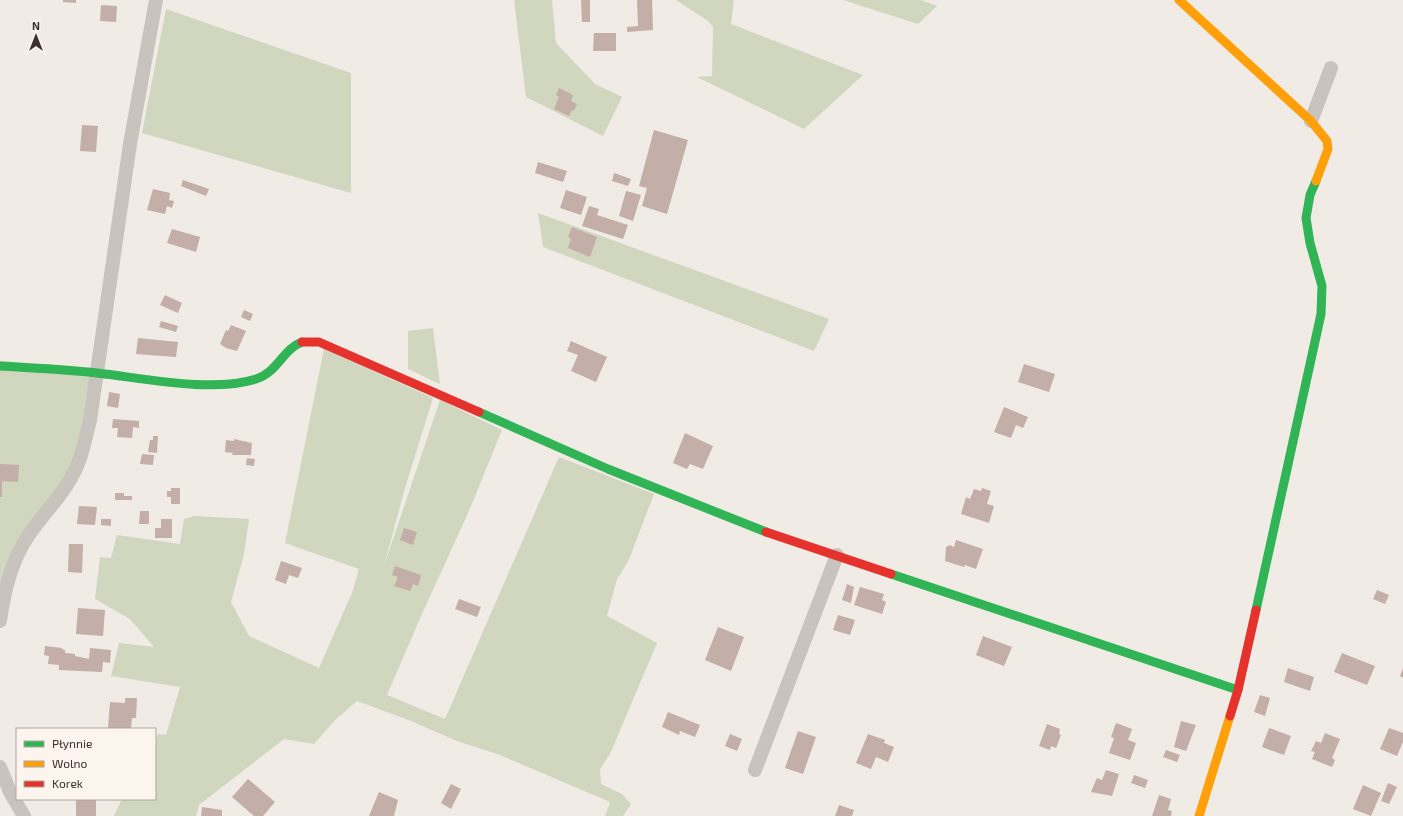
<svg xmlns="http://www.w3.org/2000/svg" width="1403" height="816" font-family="'Exo 2',sans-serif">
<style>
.green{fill:#d1d6bf}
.building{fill:#c3afa7}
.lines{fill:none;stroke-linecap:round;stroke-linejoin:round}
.street{stroke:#c9c3be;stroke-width:14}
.fast{stroke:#30b455;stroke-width:9}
.slow{stroke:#ff9f0a;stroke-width:9}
.jam{stroke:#e5322d;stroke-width:9}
</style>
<rect width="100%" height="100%" fill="#f0ebe5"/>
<g class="green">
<polygon points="514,0 552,0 556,43 595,84 622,97 603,136 526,97"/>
<polygon points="676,0 734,0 731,24 863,75 804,129 697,77 712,76 713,27 708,21"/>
<polygon points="843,0 921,0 937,6 918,24"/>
<polygon points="166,9 351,73 351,193 142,133"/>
<polygon points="538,213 829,319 814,351 543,247"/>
<polygon points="433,328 440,384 408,369 408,331"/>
<polygon points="324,349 433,398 405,488 384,566 440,400 502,430 469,511 421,616 387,695 445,719 559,457 654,494 628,562 617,579 607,616 657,643 610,754 600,769 601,784 622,794 631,804 623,816 605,816 610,802 500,755 457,741 411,721 357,701 334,721 314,744 284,739 199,805 196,816 114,816 122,799 155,799 155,743 158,734 166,735 180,687 111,676 119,643 154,647 130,619 95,599 100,557 111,558 117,535 180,544 184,519 194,516 249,519 244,554 231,602 249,636 319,668 352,593 359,569 285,543"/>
<polygon points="0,361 92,368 80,444 71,466 0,585"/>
</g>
<g class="building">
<polygon points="63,0 76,0 76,3 63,2"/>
<polygon points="581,0 590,0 590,22 582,22"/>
<polygon points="637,0 652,0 653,30 627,32 627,27 638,26"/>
<polygon points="101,5 117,6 116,22 100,21"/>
<polygon points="594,33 616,33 616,51 593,51"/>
<polygon points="559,88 573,95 571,101 577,104 574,111 572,110 569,116 554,109 559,97 556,95"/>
<polygon points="82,125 98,126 96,152 80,151"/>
<polygon points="654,130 688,140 667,214 642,206 647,188 639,186"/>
<polygon points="538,162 567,171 563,182 535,173"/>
<polygon points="614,173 631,179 628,186 612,181"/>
<polygon points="183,180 209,189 206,196 181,186"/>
<polygon points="153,189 170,193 169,200 174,201 172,208 167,206 165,214 147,210"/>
<polygon points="566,190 587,197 581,215 560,208"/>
<polygon points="626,191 641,195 633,221 619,216"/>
<polygon points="589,206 599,209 597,215 628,225 623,239 582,226"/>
<polygon points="572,227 597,237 590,257 568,248 571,239 568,237"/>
<polygon points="172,229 200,237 196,252 167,243"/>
<polygon points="165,295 182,303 178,313 160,305"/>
<polygon points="244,310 253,314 250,321 241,317"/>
<polygon points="161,321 178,326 176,332 159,327"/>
<polygon points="231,325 246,331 237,351 226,348 220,344 226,330 228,331"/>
<polygon points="138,338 178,342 176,357 136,354"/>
<polygon points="571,341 607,357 596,382 571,371 578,355 567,351"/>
<polygon points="1024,364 1055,374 1049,392 1018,382"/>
<polygon points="109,392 120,394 118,408 107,406"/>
<polygon points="1004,407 1028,417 1023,428 1016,425 1011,438 994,432"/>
<polygon points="113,419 139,421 139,428 133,427 132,438 117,437 118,428 112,428"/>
<polygon points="685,433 713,446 703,469 690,464 687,469 673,463"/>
<polygon points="153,436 158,436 157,453 148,452 150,440 153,440"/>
<polygon points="234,439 252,443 251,455 232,455 233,453 225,452 226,440 234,441"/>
<polygon points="142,454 154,455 153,465 140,464"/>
<polygon points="247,458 255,459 254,466 246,465"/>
<polygon points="0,464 19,465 18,482 2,481 2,497 0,497"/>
<polygon points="171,488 180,488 180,504 171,504 171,497 167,497 167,491 171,491"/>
<polygon points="982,488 991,491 987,504 994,506 989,523 961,514 966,497 970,499 974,489 981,491"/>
<polygon points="115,493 124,493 124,496 132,496 132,500 115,500"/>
<polygon points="79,506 97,507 95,525 77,524"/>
<polygon points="140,511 149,511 149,524 139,524"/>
<polygon points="101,519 111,519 111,526 101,525"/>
<polygon points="161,519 172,519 172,538 155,538 155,528 161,528"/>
<polygon points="404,528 417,532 413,545 400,540"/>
<polygon points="956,540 983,549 976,569 965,565 964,567 945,561 946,547 950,545 954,547"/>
<polygon points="69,544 83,544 82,573 68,572"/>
<polygon points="281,561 302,568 298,578 289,575 286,584 275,580"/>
<polygon points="395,566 421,575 418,586 413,584 410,591 394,586 398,577 392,575"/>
<polygon points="847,584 854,587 851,603 842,600"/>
<polygon points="860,587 884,594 882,600 886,602 882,614 854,605"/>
<polygon points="1377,590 1389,595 1385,604 1373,599"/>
<polygon points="459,599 481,607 477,617 455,609"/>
<polygon points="78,608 105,610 103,636 76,634"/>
<polygon points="838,615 855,620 850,635 833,630"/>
<polygon points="718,627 744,637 731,671 705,660"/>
<polygon points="983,636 1012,647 1004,666 976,655"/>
<polygon points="45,646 62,648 62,649 65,650 65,653 75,654 75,656 89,659 90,648 111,650 110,663 103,662 102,672 59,670 59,665 48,664 49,656 44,655"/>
<polygon points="1342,653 1375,666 1367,685 1334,672"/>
<polygon points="1288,668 1314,677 1310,691 1284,682"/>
<polygon points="1403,668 1403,678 1400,676"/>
<polygon points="1260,695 1270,698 1265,716 1254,712"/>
<polygon points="125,698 137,698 136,718 132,718 131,729 108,729 110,702 125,703"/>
<polygon points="668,712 700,725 695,737 680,731 679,735 662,727"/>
<polygon points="1181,721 1196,725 1186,751 1174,747"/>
<polygon points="1116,723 1132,729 1128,740 1136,743 1130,760 1109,753 1114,738 1111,737"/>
<polygon points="1047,724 1060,729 1059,734 1061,735 1056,748 1051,746 1050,750 1039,746"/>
<polygon points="1269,728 1291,736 1284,755 1262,747"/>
<polygon points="1389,728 1403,733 1403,742 1397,756 1380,749"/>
<polygon points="798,731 816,737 803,774 785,768"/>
<polygon points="1325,733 1340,739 1332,758 1335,760 1332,767 1312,759 1315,752 1311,751 1316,741 1321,743"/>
<polygon points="730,734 742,739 737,751 725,746"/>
<polygon points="868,734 885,740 884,743 894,747 888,762 876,757 871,769 856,763"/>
<polygon points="1166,750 1180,755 1177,762 1163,757"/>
<polygon points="1106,770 1119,774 1112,796 1091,792 1097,778 1102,780"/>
<polygon points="1134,775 1148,780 1145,788 1131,783"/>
<polygon points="248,779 275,802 263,816 254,816 232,797"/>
<polygon points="1388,783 1397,787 1389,804 1381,801"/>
<polygon points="451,784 461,789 451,809 441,803"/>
<polygon points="1363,785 1381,793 1371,816 1353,809"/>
<polygon points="379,792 398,800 394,816 369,816"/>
<polygon points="1159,795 1171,799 1168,810 1172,811 1171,816 1152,816"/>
<polygon points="76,799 96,800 96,816 76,816"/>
<polygon points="839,805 854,810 852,816 835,816"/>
<polygon points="202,807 222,810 222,816 201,816"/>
</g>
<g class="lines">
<g class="street">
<polyline points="1311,121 1331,68"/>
<path d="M0,621c5,-36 13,-67 36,-96 12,-16 27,-31 36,-49 10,-17 13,-37 18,-56l40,-276 26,-144"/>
<polyline points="0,767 10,792 24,816"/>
<polyline points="755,770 837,555"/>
</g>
<g class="fast">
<path d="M0,366c32,2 65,3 97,7 46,5 115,20 159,6 21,-6 27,-30 46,-37"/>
<polyline points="479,412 608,469 766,532"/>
<polyline points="891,574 1238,690"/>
<polyline points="1256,610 1321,314 1322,286 1310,243 1306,218 1310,195 1316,181"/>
</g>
<g class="slow">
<polyline points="1179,0 1311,121 1327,141 1328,149 1316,181"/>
<polyline points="1199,816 1230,716"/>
</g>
<g class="jam">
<polyline points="302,342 319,342 479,412"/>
<polyline points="766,532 891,574"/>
<polyline points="1230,716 1238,690 1256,610"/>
</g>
</g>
<rect x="16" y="728" width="140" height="72" fill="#fbf5ee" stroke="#aea6a0"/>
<rect x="24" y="741" width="20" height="6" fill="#30b455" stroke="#aea6a0"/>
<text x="52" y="748" font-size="12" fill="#3b302b">Płynnie</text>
<rect x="24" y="761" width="20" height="6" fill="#ff9f0a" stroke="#aea6a0"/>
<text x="52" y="768" font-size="12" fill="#3b302b">Wolno</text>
<rect x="24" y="781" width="20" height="6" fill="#e5322d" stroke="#aea6a0"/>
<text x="52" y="788" font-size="12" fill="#3b302b">Korek</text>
<g transform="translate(36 36)" stroke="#fbf5ee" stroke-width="3" paint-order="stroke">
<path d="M0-3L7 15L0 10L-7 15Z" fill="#3b302b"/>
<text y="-6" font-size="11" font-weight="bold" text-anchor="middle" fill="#3b302b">N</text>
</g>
</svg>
